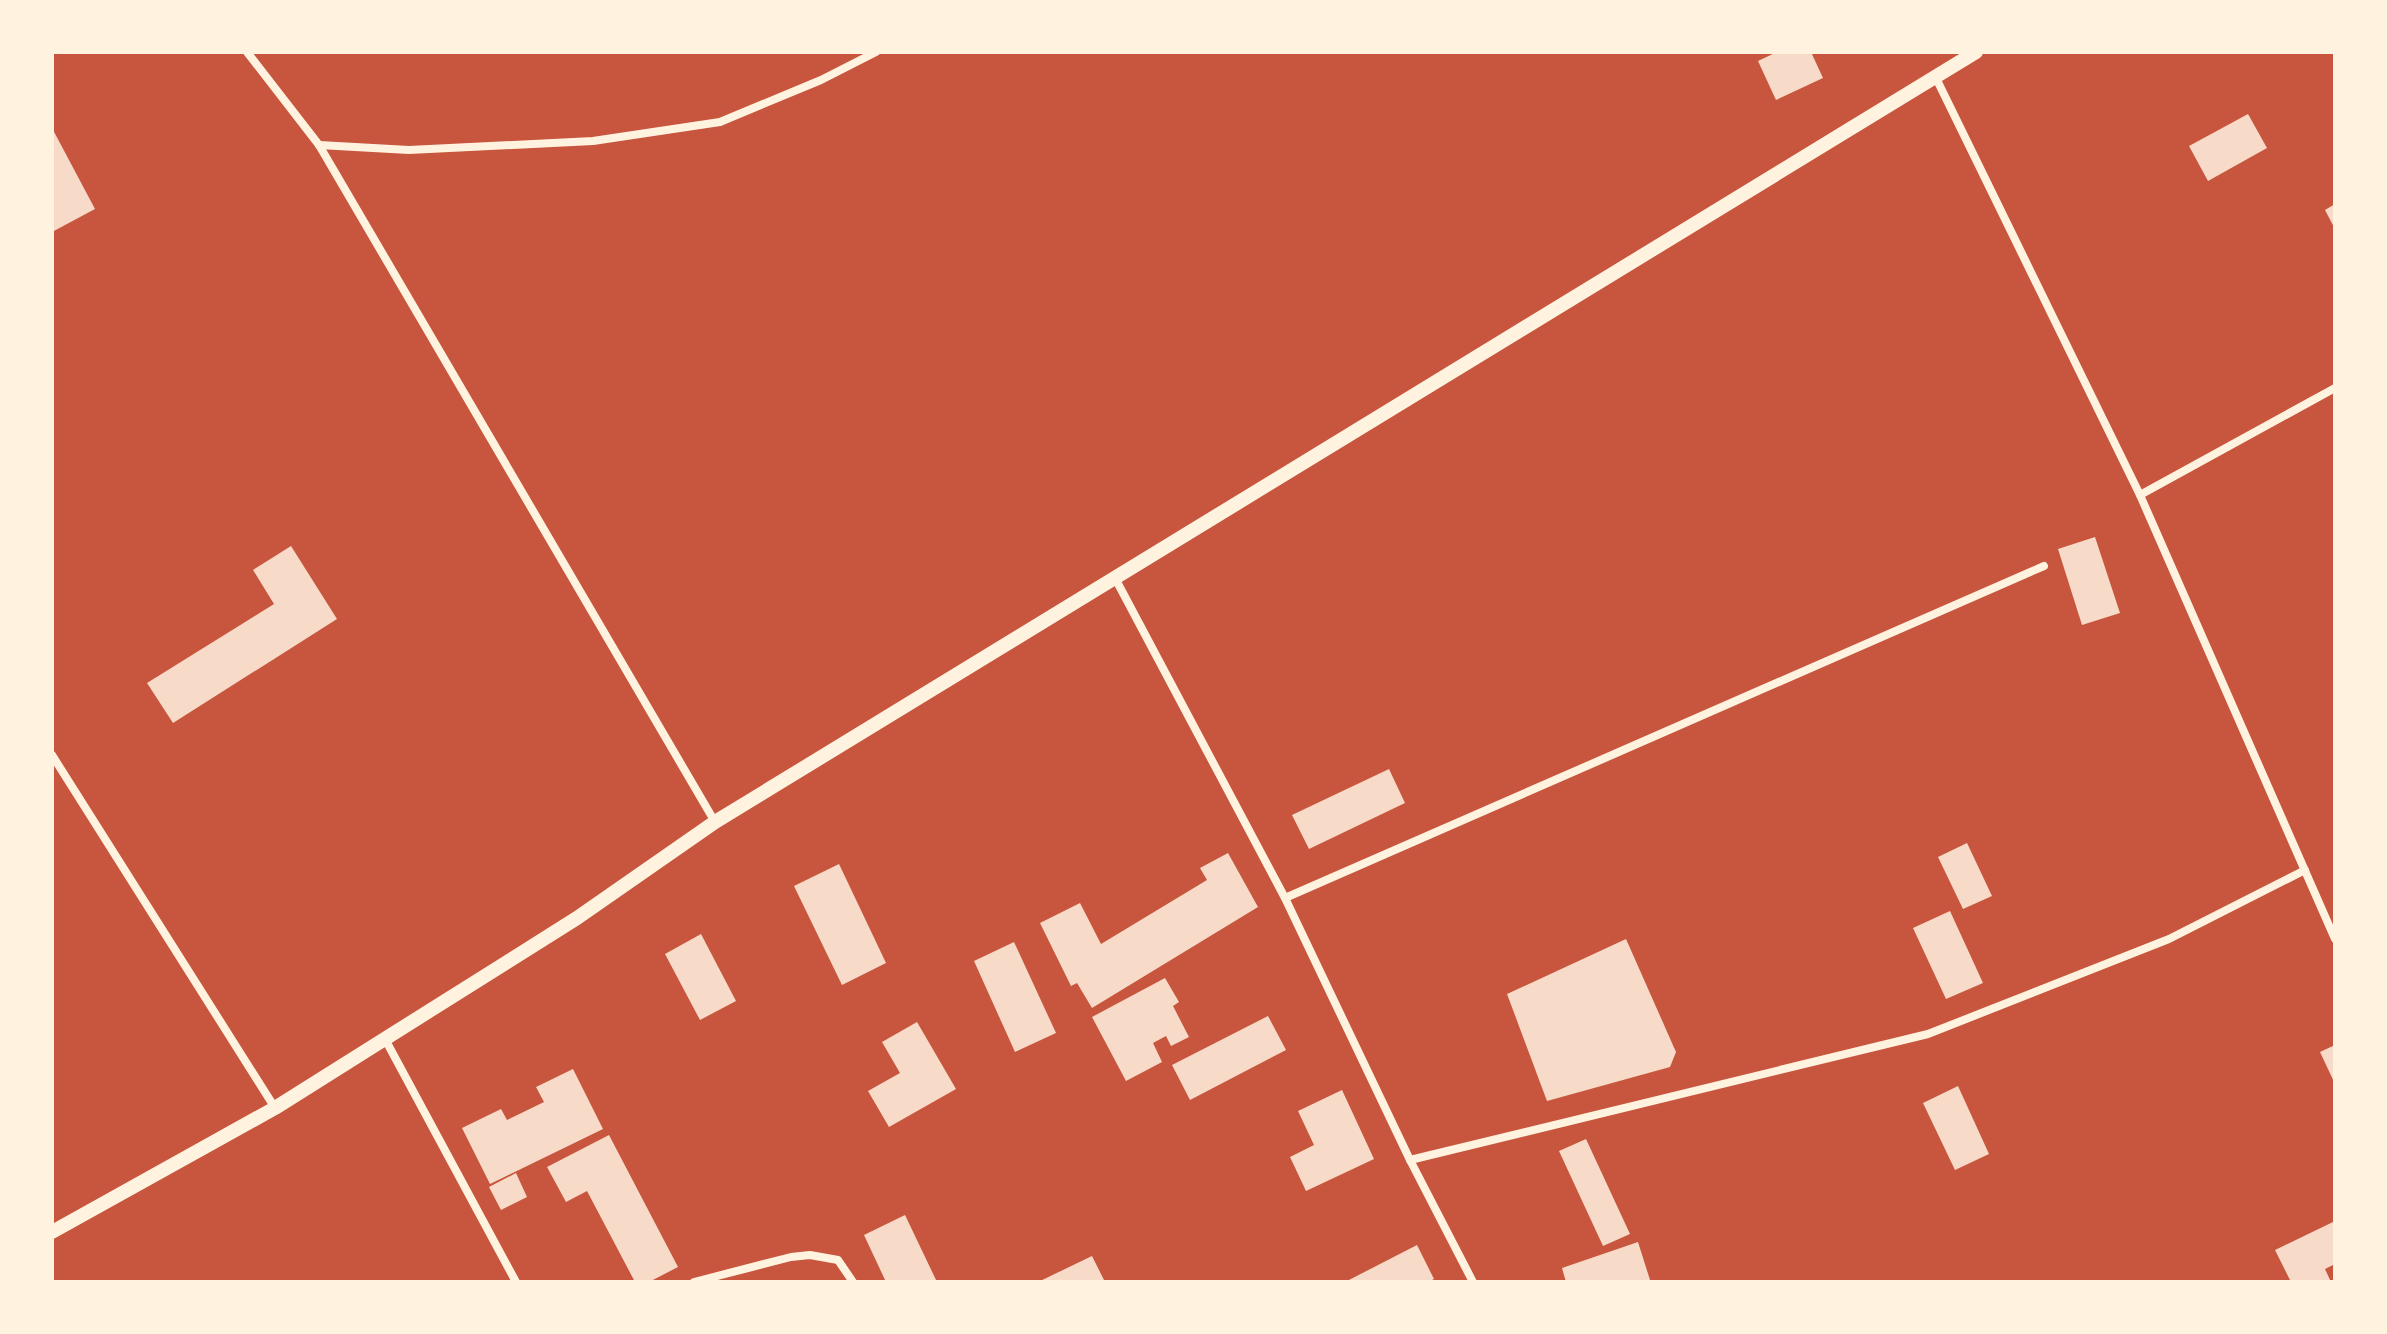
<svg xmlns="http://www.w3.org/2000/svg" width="2387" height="1334" font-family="'Space Grotesk',sans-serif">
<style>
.building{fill:#f7dbc8}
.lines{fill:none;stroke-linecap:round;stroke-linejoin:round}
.minor{stroke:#fff3e0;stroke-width:8}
.tertiary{stroke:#fff3e0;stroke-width:14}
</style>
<rect width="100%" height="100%" fill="#c8553d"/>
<g class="building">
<polygon points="1777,52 1811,52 1823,78 1776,100 1758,61"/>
<polygon points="2248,114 2267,148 2208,181 2189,146"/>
<polygon points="52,128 95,209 52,232"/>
<polygon points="2335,204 2335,229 2325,210"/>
<polygon points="2095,537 2120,613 2082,625 2058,549"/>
<polygon points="291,546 337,619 173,723 147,683 274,604 253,570"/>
<polygon points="1389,769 1405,803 1309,849 1292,815"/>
<polygon points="1967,843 1992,896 1963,909 1938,857"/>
<polygon points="1228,853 1258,907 1092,1008 1077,983 1071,986 1040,923 1080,903 1101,944 1207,880 1200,868"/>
<polygon points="839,864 886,963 842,985 794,886"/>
<polygon points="1950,911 1983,983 1946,999 1913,928"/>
<polygon points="701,934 736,1001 700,1020 665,954"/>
<polygon points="1626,939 1676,1052 1670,1067 1547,1101 1507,994"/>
<polygon points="1014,942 1056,1033 1015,1052 974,961"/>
<polygon points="1165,978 1179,1002 1173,1006 1189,1037 1171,1046 1166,1036 1153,1043 1162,1062 1126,1081 1092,1017"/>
<polygon points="1268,1016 1286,1050 1190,1100 1172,1065"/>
<polygon points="917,1022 956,1089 889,1127 868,1091 900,1073 882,1042"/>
<polygon points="2335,1045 2335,1084 2320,1052"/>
<polygon points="573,1069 603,1129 490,1184 462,1128 501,1109 507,1120 544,1102 536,1087"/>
<polygon points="1958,1086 1989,1154 1955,1170 1923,1103"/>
<polygon points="1342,1090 1374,1159 1306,1191 1290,1157 1314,1145 1298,1111"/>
<polygon points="609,1135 678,1267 649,1282 635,1282 587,1191 566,1202 547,1167"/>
<polygon points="1586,1139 1630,1234 1603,1246 1559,1151"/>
<polygon points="516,1173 527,1197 501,1210 489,1187"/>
<polygon points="905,1215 937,1282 886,1282 864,1235"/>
<polygon points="2335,1221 2335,1264 2325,1269 2331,1282 2291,1282 2275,1250"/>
<polygon points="1638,1242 1650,1280 1566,1282 1562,1268"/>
<polygon points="1417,1245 1434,1279 1428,1282 1345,1282"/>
<polygon points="1092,1256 1105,1282 1038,1282"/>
</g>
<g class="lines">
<g class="minor">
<polyline points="247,52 319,145 715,822"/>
<polyline points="1936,78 2140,495 2335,939"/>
<polyline points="319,145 409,150 593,141 720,122 821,80 876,52"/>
<polyline points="2140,495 2335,388"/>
<polyline points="1115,578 1285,898 1410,1160 1473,1282"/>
<polyline points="52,755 275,1108"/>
<polyline points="1285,898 2044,566"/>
<polyline points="385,1039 516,1282"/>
<polyline points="1410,1160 1928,1034 2169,939 2305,870"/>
<polyline points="694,1282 791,1257 810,1255 838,1260 853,1282"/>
</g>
<polyline class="tertiary" points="52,1232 275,1108 577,918 715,822 1976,52"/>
</g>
<rect width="2387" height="1334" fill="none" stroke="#fff3e0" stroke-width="108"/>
</svg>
